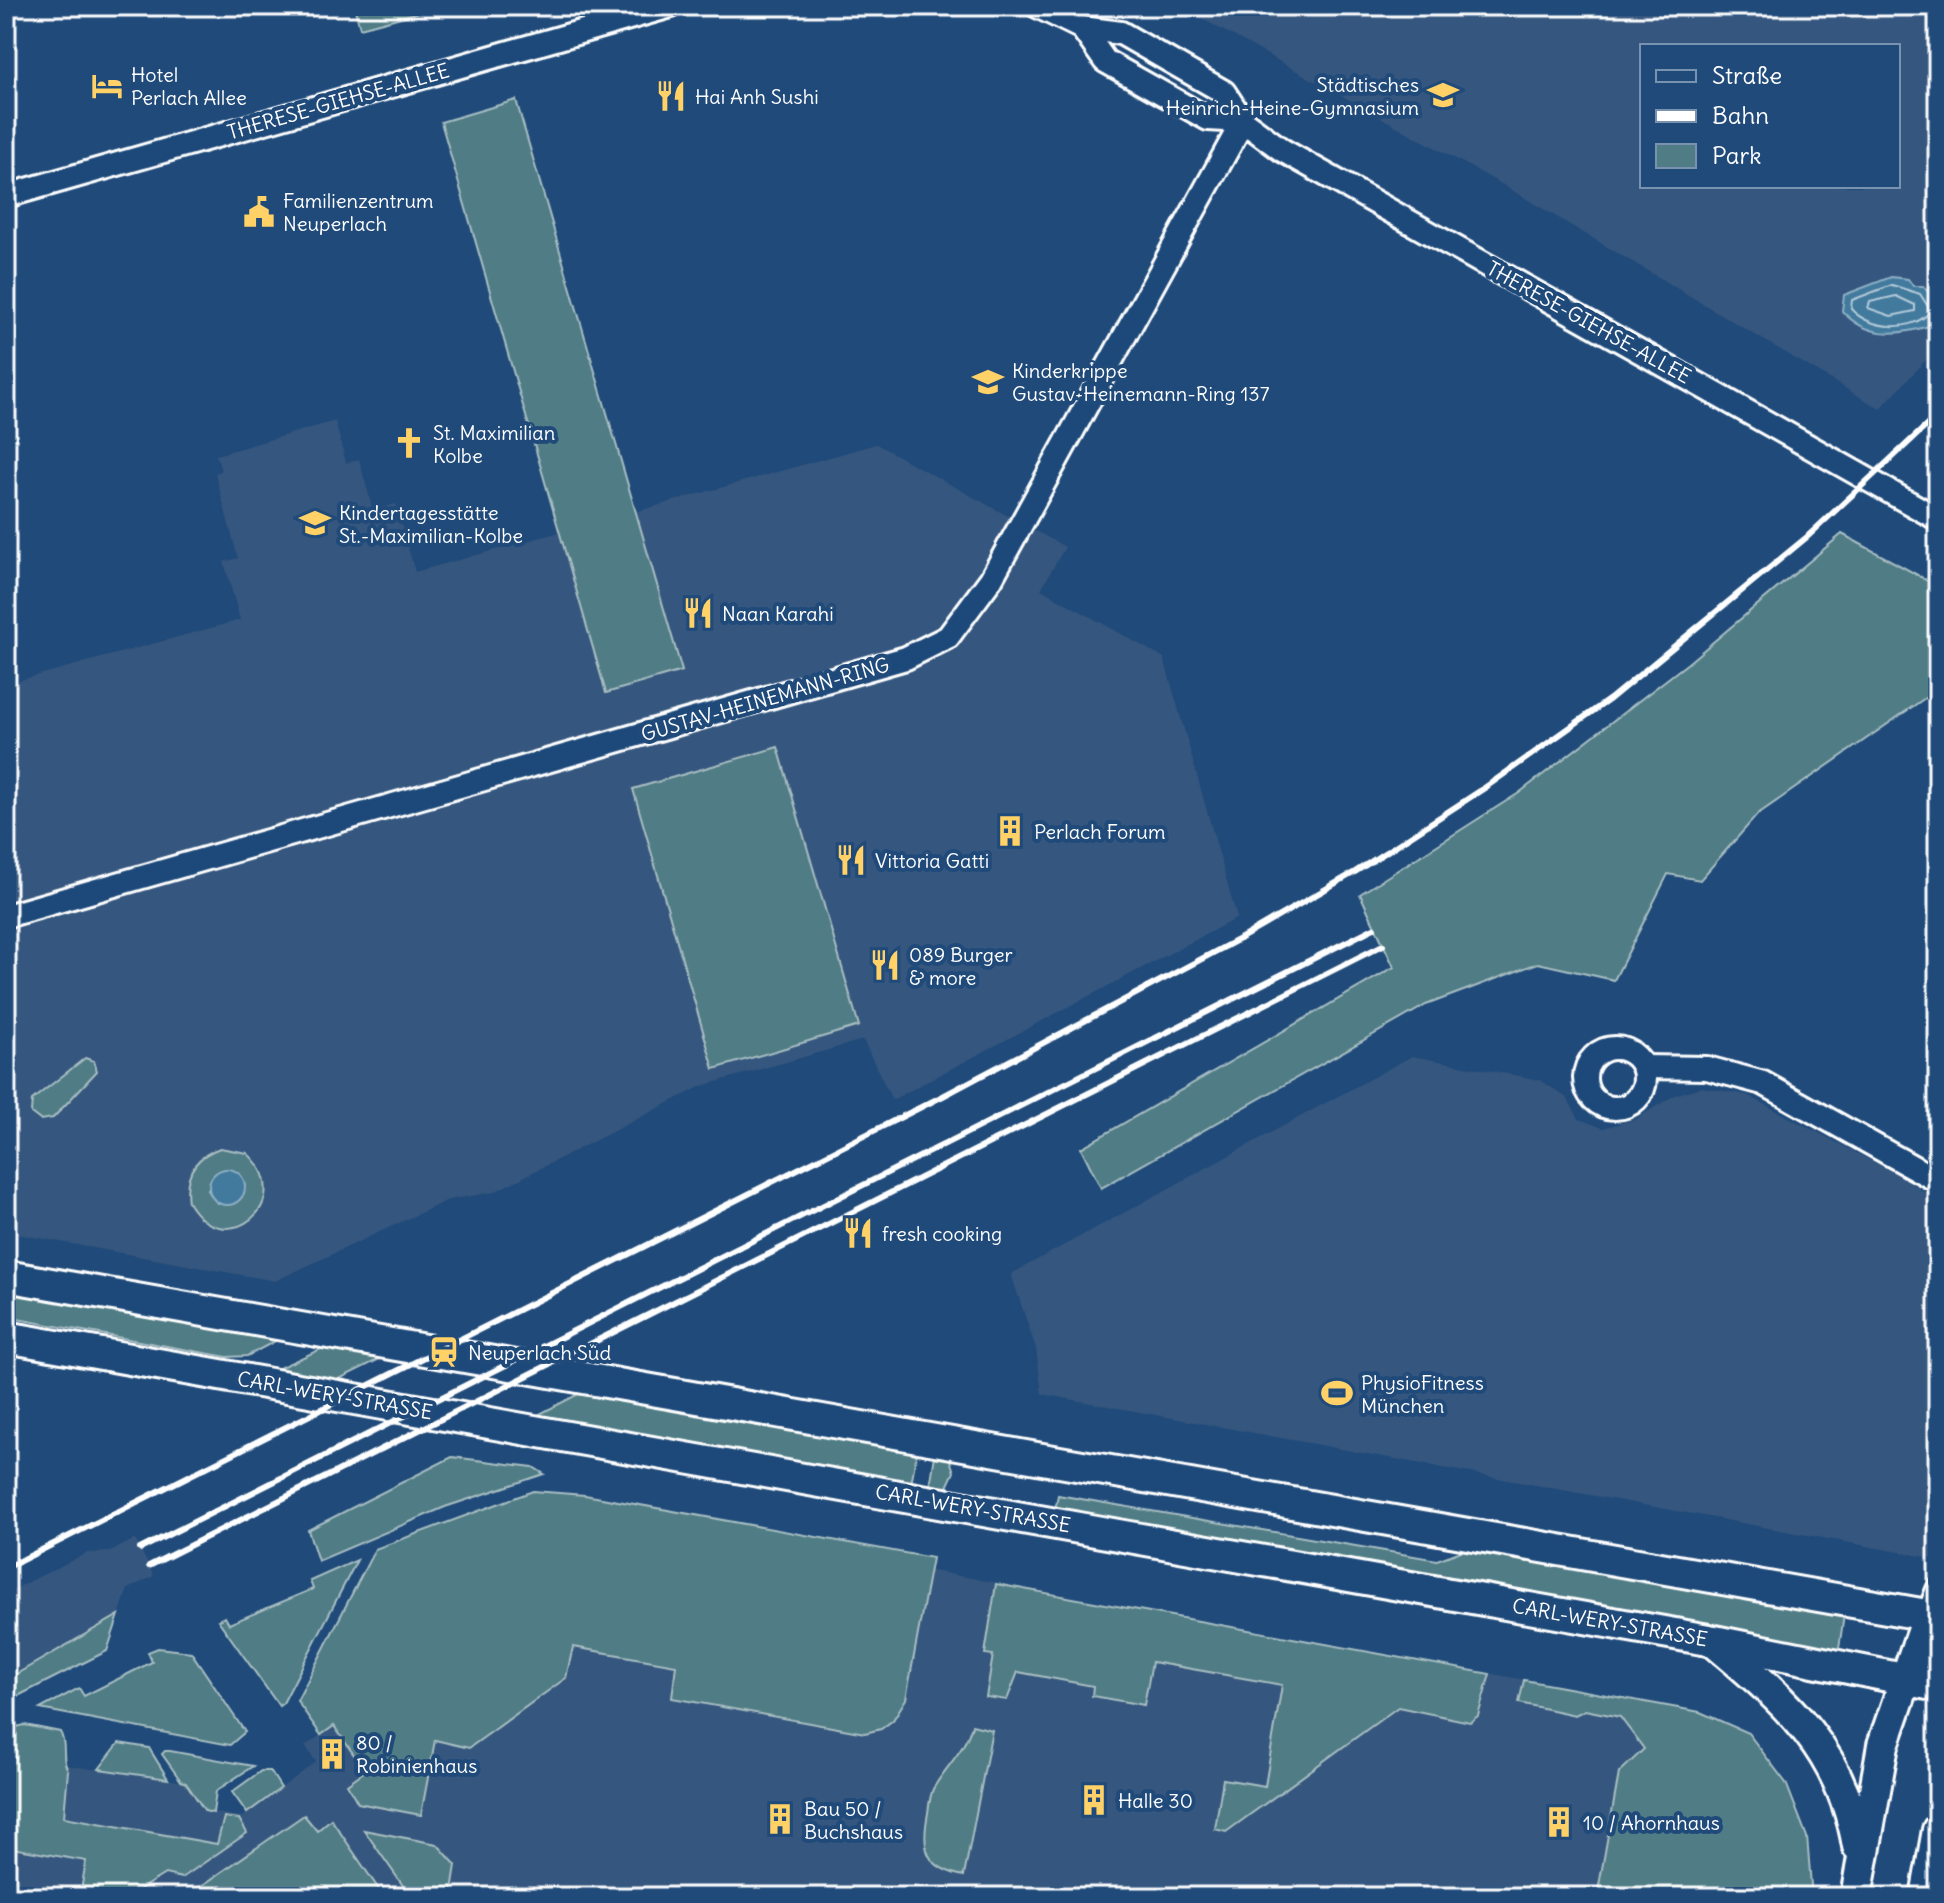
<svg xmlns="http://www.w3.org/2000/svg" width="1944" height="1903" font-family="Delius,sans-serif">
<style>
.built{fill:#36577e;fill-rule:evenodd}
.green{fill:#507c85;stroke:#a8bec2;stroke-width:2;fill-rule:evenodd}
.water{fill:#427a9e;stroke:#8eafc5;stroke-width:2}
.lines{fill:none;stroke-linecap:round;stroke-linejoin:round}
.shore{stroke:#b3cad8;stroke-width:2}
.street-casing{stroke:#fff;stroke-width:28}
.secondary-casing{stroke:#fff;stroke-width:36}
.street{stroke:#1f4a7a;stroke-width:22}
.secondary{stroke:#1f4a7a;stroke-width:30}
.rail{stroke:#fff;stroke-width:6}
.labels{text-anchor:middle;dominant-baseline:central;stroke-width:8;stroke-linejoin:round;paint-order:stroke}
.poi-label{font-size:20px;fill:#fff;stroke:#1f4a7a;text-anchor:start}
.street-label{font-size:20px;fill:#fff;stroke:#1f4a7a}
</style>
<rect width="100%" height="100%" fill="#1f4a7a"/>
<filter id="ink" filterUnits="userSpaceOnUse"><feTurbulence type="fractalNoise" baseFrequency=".0125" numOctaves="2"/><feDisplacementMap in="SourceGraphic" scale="16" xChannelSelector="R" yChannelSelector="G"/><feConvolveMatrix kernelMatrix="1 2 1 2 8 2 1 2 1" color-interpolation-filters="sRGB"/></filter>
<g filter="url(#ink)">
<g class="built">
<path d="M1179,6h759v341l-58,62 -377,-224zM1642,46h256v140h-256z"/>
<polygon points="335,421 346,463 359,459 373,510 396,504 415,572 560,532 606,693 681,671 635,512 876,444 1065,547 1041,589 1164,658 1237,918 892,1100 863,1040 702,1086 494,1192 448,1200 275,1281 6,1232 6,684 240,620 224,562 238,558 215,473 221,471 216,455"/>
<polygon points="1412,1056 1540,1080 1567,1098 1579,1119 1603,1128 1636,1119 1675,1095 1701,1087 1747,1095 1904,1178 1938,1201 1937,1559 1042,1394 1036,1349 1011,1274"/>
<polygon points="135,1539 154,1576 128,1589 119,1615 6,1680 6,1593 87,1553 110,1552"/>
<polygon points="889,1563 1700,1712 1748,1733 1786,1783 1807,1837 1812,1897 6,1897 6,1757 186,1782 205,1811 242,1817 316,1762 305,1746 334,1726 371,1594"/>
</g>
<g class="green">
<polygon points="354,6 430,6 431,9 360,28"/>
<polygon points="516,100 682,671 606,693 441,122"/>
<polygon points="1842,534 1938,586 1938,689 1758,814 1700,880 1668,874 1614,980 1538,963 1426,1005 1101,1188 1081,1148 1394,967 1360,894 1519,793 1688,663"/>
<polygon points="778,747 859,1026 714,1069 633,789"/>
<polygon points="85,1058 94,1061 97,1071 53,1118 40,1120 31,1113 32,1100"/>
<path d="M220,1148l27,5c54,48 -23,111 -59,49 -4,-27 6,-45 32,-54zM228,1169l14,8 2,16 -27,10 -9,-13z"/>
<polygon points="6,1286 283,1337 247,1356 227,1357 6,1317"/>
<polygon points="332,1344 388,1355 323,1387 272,1371"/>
<polygon points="592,1387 918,1445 910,1490 526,1421"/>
<polygon points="936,1449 949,1457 954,1472 947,1487 929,1493"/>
<polygon points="452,1457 533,1467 544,1474 445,1507 318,1561 308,1530"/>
<polygon points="533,1491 585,1495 932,1558 906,1699 893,1720 881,1729 865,1733 672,1698 676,1665 573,1647 566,1678 469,1748 435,1740 421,1815 358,1803 347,1784 365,1771 334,1726 321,1735 297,1701 375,1549"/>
<polygon points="1058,1495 1437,1560 1472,1547 1845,1609 1838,1654 1054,1515"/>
<polygon points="357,1560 283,1703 279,1706 218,1620 225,1617 229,1624 313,1589 310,1581"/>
<polygon points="996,1584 1490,1674 1478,1716 1470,1722 1398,1707 1226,1832 1215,1829 1223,1779 1265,1786 1282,1685 1152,1662 1144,1705 1092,1696 1093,1686 1018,1672 1007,1700 986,1697 993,1655 985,1654"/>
<polygon points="119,1615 107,1651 6,1702 6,1680"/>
<polygon points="158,1648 191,1652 245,1732 230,1745 40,1709 79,1688 84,1696 152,1662 148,1652"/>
<polygon points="1524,1680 1700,1712 1748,1733 1786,1783 1807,1837 1812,1897 1597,1897 1619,1773 1644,1749 1620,1717 1585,1710 1575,1715 1519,1703"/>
<path d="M25,1725l35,7c8,13 0,26 8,38l-4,47 153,27 7,-27 15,2 8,14 -65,45 -17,-4 -38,23h-47l6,-36 -80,-14v-118z"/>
<path d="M972,1725l20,5 -28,146c-39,-8 -43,-27 -36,-63 1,-8 2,-17 5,-24 13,-23 32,-38 39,-64z"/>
<polygon points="119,1743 149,1748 168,1779 99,1769"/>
<polygon points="165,1751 170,1751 253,1766 216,1791 213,1813 205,1811 186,1783 181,1781 162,1754"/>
<polygon points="261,1771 270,1771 281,1788 247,1813 232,1792"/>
<polygon points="304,1815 317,1831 331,1819 384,1897 254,1897 200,1887"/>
<polygon points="364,1830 437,1844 456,1865 451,1897 411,1897"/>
</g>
<g class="water">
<path d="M1891,277l17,2 5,7h10l13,15 -1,17 -6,8c-33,10 -62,12 -87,-15l2,-16z"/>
<circle cx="227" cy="1187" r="18"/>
</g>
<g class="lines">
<g class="shore">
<path d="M1892,285l28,9 11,17c-19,22 -61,19 -80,-2l1,-9z"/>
<polygon points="1896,296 1915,305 1915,311 1891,316 1868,308 1870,302"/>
</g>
<defs>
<g id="street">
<polyline points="1037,6 1082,28 1121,33 1224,92 1243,121 1282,150 1938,519"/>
<polyline points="1082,28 1105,61 1208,119 1243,121"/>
<polyline points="6,196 671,6"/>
<polyline points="6,916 906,658 948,637 991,579 1243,121"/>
<circle cx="1615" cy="1078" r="30"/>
<polyline points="1644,1067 1707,1068 1763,1083 1938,1181"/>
<polyline points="1928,1615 1938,1590"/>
</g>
<g id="secondary">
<polyline points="6,1276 1938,1617"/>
<polyline points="6,1337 1714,1641 1938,1686"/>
<path d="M1718,1645c70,59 124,106 140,201"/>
<polyline points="1856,1897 1883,1745 1928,1615"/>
<polyline points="1926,1897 1938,1830"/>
</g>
</defs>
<use href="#street" class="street-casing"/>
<use href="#secondary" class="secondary-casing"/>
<use href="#street" class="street"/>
<use href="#secondary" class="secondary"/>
<g class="rail">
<polyline points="140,1549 1374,928"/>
<polyline points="149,1566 1383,945"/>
<polyline points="6,1568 943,1096 1243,937 1355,872 1483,789 1610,699 1807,537 1938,415"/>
</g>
</g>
</g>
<defs>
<symbol id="hotel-bare" viewBox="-9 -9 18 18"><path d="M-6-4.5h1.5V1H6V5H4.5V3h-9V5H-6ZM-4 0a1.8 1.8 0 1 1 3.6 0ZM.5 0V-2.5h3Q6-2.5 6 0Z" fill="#ffd166" stroke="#1f4a7a" stroke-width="2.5" paint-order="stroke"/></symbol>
<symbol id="school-bare" viewBox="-9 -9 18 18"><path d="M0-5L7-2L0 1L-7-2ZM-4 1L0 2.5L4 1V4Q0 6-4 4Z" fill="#ffd166" stroke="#1f4a7a" stroke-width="2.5" paint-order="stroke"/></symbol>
<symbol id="restaurant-bare" viewBox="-9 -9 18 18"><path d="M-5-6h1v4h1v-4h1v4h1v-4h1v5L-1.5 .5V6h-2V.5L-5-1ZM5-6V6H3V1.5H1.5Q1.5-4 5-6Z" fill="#ffd166" stroke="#1f4a7a" stroke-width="2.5" paint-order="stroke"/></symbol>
<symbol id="civic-bare" viewBox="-9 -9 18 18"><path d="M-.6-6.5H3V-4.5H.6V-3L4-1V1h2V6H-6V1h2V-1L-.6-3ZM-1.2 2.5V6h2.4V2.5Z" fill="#ffd166" stroke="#1f4a7a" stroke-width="2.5" paint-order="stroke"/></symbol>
<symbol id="church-bare" viewBox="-9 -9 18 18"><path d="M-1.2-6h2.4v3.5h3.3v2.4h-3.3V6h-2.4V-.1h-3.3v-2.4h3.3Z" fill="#ffd166" stroke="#1f4a7a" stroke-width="2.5" paint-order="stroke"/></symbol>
<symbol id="building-bare" viewBox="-9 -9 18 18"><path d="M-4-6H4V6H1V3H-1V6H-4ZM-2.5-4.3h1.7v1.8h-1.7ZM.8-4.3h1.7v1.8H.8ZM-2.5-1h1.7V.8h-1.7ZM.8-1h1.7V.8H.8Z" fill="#ffd166" stroke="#1f4a7a" stroke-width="2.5" paint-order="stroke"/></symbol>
<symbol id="station-bare" viewBox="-9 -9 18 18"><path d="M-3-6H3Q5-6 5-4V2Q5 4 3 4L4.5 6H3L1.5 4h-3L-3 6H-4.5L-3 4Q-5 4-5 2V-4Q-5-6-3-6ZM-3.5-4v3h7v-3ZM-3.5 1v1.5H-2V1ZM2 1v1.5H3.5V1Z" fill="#ffd166" stroke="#1f4a7a" stroke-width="2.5" paint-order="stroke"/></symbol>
<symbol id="stadium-bare" viewBox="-9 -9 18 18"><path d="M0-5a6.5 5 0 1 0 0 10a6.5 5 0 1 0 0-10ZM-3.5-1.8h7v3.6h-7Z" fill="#ffd166" stroke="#1f4a7a" stroke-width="2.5" paint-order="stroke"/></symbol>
</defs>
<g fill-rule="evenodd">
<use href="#hotel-bare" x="85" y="64" width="44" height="44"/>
<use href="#school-bare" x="1421" y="73" width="44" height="44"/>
<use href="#restaurant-bare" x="649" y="74" width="44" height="44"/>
<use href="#civic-bare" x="237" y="190" width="44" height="44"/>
<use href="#school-bare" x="966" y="360" width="44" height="44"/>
<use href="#church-bare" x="387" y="421" width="44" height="44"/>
<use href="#school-bare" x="293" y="501" width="44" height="44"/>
<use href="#restaurant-bare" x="676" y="591" width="44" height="44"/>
<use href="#building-bare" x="988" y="809" width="44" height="44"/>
<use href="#restaurant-bare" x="829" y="838" width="44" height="44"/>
<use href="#restaurant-bare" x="863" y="943" width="44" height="44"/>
<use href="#restaurant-bare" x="836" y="1211" width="44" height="44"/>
<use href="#station-bare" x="422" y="1330" width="44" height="44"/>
<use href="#stadium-bare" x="1315" y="1371" width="44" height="44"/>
<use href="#building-bare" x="310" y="1732" width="44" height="44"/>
<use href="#building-bare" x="1072" y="1778" width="44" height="44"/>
<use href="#building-bare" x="758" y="1797" width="44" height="44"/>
<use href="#building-bare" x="1537" y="1800" width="44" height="44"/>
</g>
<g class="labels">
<g class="poi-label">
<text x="131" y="74">Hotel<tspan x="131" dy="23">Perlach Allee</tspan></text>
<text x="1419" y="84" text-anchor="end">Städtisches<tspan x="1419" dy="23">Heinrich-Heine-Gymnasium</tspan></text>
<text x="695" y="96">Hai Anh Sushi</text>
<text x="283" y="200">Familienzentrum<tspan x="283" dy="23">Neuperlach</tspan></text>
<text x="1012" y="370">Kinderkrippe<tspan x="1012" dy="23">Gustav-Heinemann-Ring 137</tspan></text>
<text x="433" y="432">St. Maximilian<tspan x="433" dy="23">Kolbe</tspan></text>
<text x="339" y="512">Kindertagesstätte<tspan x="339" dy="23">St.-Maximilian-Kolbe</tspan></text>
<text x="722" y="613">Naan Karahi</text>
<text x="1034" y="831">Perlach Forum</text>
<text x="875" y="860">Vittoria Gatti</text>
<text x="909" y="954">089 Burger<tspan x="909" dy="23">&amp; more</tspan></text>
<text x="882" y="1233">fresh cooking</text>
<text x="468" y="1352">Neuperlach Süd</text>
<text x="1361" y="1382">PhysioFitness<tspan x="1361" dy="23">München</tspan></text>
<text x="356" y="1742">80 /<tspan x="356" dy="23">Robinienhaus</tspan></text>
<text x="1118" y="1800">Halle 30</text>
<text x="804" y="1808">Bau 50 /<tspan x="804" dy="23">Buchshaus</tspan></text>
<text x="1583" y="1822">10 / Ahornhaus</text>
</g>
<g class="street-label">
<text transform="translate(338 101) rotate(-16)">THERESE-GIEHSE-ALLEE</text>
<text transform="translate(1589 322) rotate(29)">THERESE-GIEHSE-ALLEE</text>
<text transform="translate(765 699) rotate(-16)">GUSTAV-HEINEMANN-RING</text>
<text transform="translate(335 1395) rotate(10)">CARL-WERY-STRASSE</text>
<text transform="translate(973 1508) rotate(10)">CARL-WERY-STRASSE</text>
<text transform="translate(1610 1622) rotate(10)">CARL-WERY-STRASSE</text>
</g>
</g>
<rect width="1944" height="1903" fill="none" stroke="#1f4a7a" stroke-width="32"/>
<rect x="16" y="16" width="1912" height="1871" fill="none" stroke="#fff" stroke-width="3" filter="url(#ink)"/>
<rect x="1640" y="44" width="260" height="144" fill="#1f4a7a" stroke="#7992af" stroke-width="2"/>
<rect x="1656" y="70" width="40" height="12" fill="#1f4a7a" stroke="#7992af" stroke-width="2"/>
<text x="1712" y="84" font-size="24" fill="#ffffff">Straße</text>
<rect x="1656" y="110" width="40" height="12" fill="#ffffff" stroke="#7992af" stroke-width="2"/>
<text x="1712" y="124" font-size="24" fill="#ffffff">Bahn</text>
<rect x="1656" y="144" width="40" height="24" fill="#507c85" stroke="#7992af" stroke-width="2"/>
<text x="1712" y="164" font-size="24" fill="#ffffff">Park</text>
</svg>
